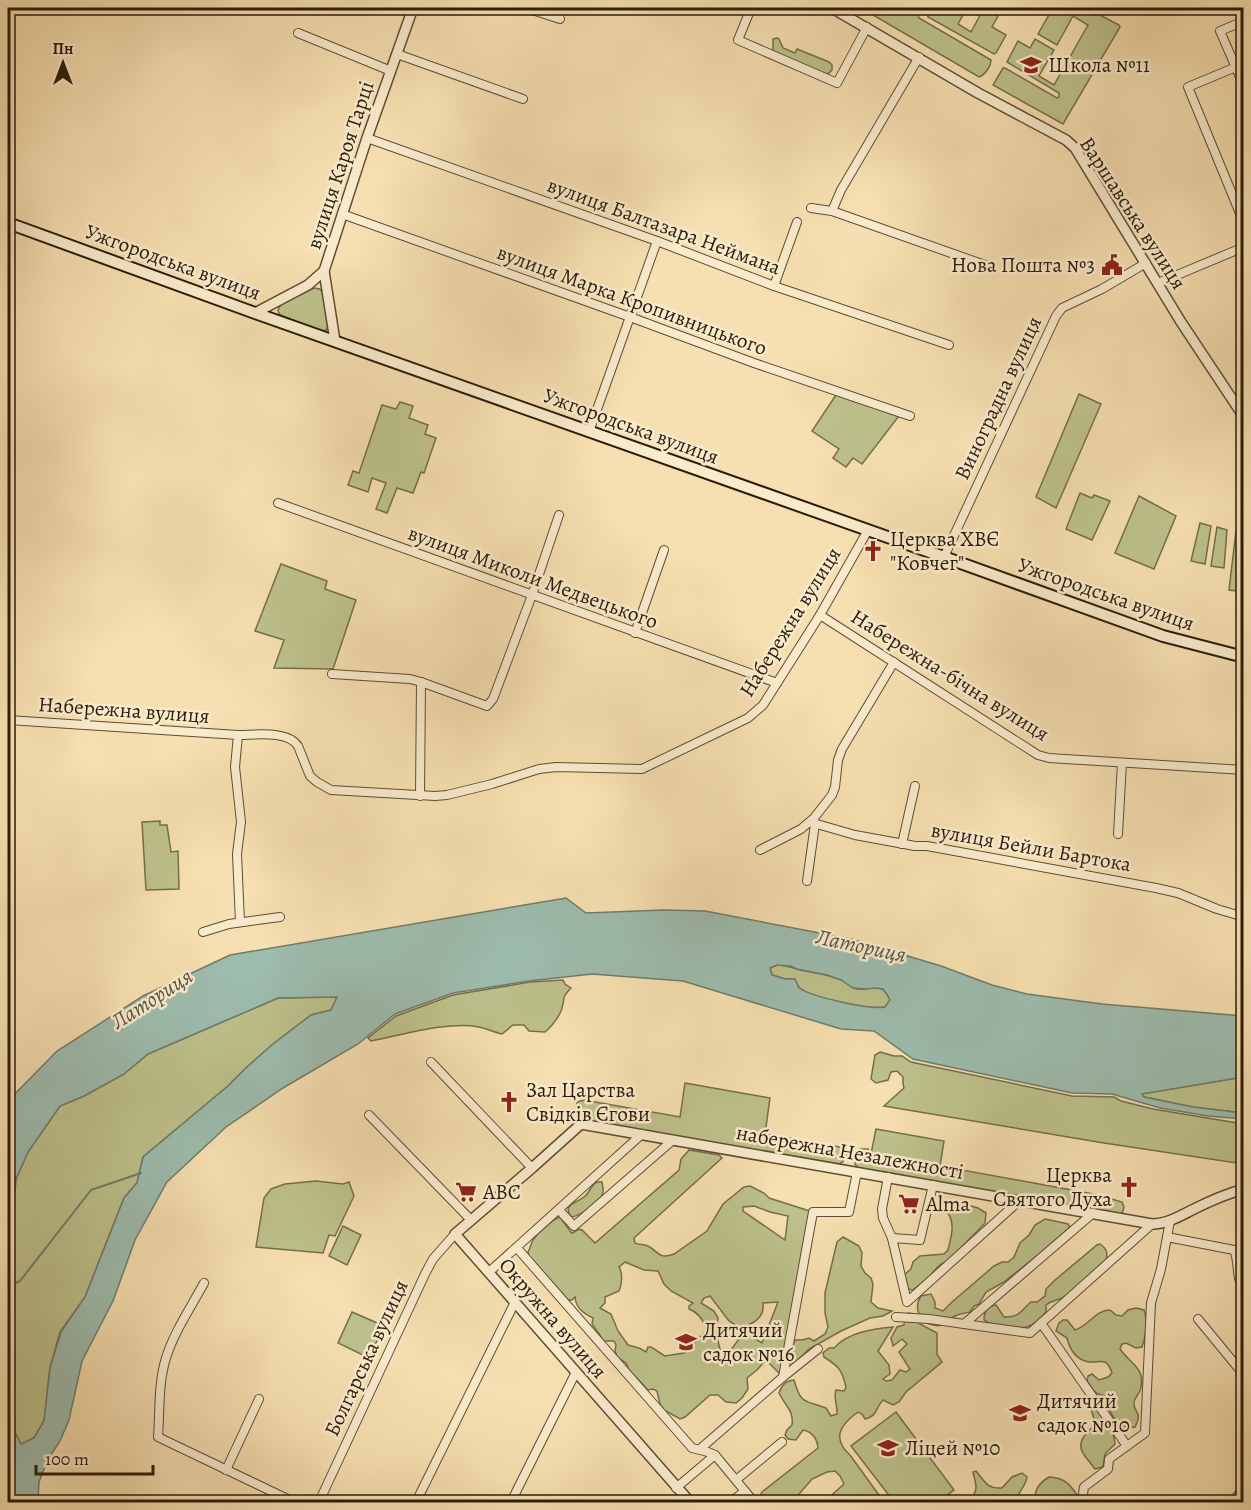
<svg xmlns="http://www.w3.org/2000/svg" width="1251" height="1510" font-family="Alegreya,serif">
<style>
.green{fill:#bdc18b;stroke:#746e4a;stroke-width:1.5;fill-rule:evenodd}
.water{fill:#9dbcae;stroke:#6f7c6c;stroke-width:1.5;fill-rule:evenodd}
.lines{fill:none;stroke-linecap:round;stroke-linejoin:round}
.stream{stroke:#6f7c6c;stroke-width:2}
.minor-casing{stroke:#5e4d32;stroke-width:10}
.tertiary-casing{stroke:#5e4d32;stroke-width:12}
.secondary-casing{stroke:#2b1c08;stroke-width:14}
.minor{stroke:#f9eacc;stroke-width:8}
.tertiary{stroke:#f9eacc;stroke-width:9}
.secondary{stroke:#f9eacc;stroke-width:10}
.labels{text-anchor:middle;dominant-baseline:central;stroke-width:5;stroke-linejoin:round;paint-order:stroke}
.poi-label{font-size:21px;fill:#2b1c08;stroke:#f9eacc;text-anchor:start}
.street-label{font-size:21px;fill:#2b1c08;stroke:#f9eacc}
.water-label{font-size:22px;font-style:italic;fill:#535442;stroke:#f9eacc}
</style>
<rect width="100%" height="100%" fill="#f6dfb0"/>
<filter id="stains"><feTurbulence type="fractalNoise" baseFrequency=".00333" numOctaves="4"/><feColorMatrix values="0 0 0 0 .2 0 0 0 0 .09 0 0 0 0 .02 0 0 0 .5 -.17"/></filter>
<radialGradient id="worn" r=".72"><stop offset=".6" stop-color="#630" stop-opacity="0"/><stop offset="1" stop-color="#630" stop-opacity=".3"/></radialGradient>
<g class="green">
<path d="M861,8h62l-5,7 1,3 72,42c0,6 -6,15 -12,17z"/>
<polygon points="930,8 967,8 958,24 971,32 984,8 998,16 992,27 1006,35 996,53 994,54 928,17 927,13"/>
<polygon points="1053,8 1079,8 1093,15 1100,15 1119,25 1120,27 1063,124 993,85 1003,68 1005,68 1057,98 1059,97 1059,93 1007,62 1018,41 1030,48 1035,39 1054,50 1039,76 1054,85 1088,25 1073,16 1057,45 1038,34"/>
<polygon points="777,38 779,39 783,48 795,53 797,49 829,62 832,65 832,70 829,73 825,74 776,54 773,50 773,39"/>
<polygon points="314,288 320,289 322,292 329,325 326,330 322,331 283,316 279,314 278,310 281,304"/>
<polygon points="1079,394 1101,404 1056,508 1036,497"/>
<polygon points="836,395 899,416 862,464 853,458 846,467 833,458 839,449 812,431"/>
<polygon points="400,402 413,406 409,418 428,425 425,434 436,438 424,473 421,472 413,493 397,488 387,513 376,509 386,483 372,478 368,492 348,485 353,471 359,473 382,405 396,409"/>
<polygon points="1080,493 1092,498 1094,495 1110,501 1092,540 1066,529"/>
<polygon points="1139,496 1176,516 1154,569 1115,553"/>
<polygon points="1200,523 1211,526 1205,564 1191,561"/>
<polygon points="1217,527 1227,530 1224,568 1211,566"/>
<polygon points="1236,531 1243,533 1243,597 1236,596 1237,591 1229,590"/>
<polygon points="281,564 327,581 325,589 356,600 333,669 274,668 284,640 255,631"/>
<polygon points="160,821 160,825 167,825 171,852 178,851 179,889 146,890 142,822"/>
<path d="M777,965c10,0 15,3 23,5 14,3 28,4 42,10 4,2 8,6 12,8 9,4 19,-3 28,1 4,2 6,7 8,11l-5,7c-13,3 -71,-9 -82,-17 -5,-2 -6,-6 -8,-11h-10l-13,-4 -2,-7z"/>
<path d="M563,980l2,4 6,4c-11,11 -5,11 -10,23 -4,9 -9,15 -16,21l-16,-1 -5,-6h-11l-11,9c-8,-2 -15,-5 -23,-7 -32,-6 -76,8 -108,14l-3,-3 28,-22 57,-21 77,-13z"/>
<polygon points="337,997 331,1010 311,1015 273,1044 247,1067 228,1086 143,1157 137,1183 124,1198 85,1297 60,1332 50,1368 44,1421 34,1438 21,1445 12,1426 11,1393 8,1376 8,1267 16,1179 28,1152 60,1106 84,1096 124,1074 148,1054 278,998"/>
<polygon points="880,1052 894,1056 902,1056 911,1062 1072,1096 1114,1097 1121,1101 1153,1109 1243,1124 1243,1164 1104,1143 884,1106 904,1088 903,1084 903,1077 897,1071 891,1072 888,1080 876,1083 871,1079 875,1055"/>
<polygon points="1243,1077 1243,1113 1193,1107 1144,1097 1141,1094"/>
<path d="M685,1083l85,15 -5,36 75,13 7,4c0,11 -7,13 -16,16l-250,-43 -5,-12 1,-10 7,-2 96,17z"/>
<polygon points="876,1129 944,1141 940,1166 1099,1195 1122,1202 1124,1207 1122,1214 861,1172 855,1164 856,1155 860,1149 868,1149 871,1154"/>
<path d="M689,1150l30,5 3,3 -88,80 1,5c3,2 7,1 10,2 12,3 12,16 29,9l33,-23 16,-27 21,-17 6,-1 14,7 5,5 44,14 -30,165 -17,-17 -9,10 -10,8 1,11 -6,9 -6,5 -10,-1 -8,-7h-8l-25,22 -5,2 -16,-9 -4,-6 -3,-13 -4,-2 -5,1 -13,-14 -5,-4 -4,-9 -9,-6 -2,-6 1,-6 -2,-4h-10l-12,-17 1,-6c-10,-5 -17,-10 -18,-21l-3,3h-4l-39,-44 -1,-4c2,-3 3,-7 4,-10 3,-7 21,-23 28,-25l10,14 2,2 7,-4 3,1 13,13 84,-73 2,-11zM754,1206l16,6 18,4 -3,24 -42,-29v-4zM625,1262l19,8 14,1 6,13 7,7 22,12 -4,3v3c9,3 15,13 18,21l-23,23 -19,3 -14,-9h-3l-2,5 -7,-4 -11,-3 -10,-14 -7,-17 -11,-6 5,-5v-6l14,-6c3,-7 4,-17 0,-24zM710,1296l19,25 11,7c13,-4 25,-10 23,-25l15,-1 -16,41 -8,-5 -3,-6 -4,-1 -6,1v5c-7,6 -6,11 -14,16l-6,-1c-4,-11 -5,-22 -3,-34l-4,-7 -13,-8 3,-5z"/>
<polygon points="316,1181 343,1184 349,1182 354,1196 335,1236 329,1235 323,1253 256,1247 264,1198 271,1189 285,1184"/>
<path d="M597,1182h5c0,3 2,6 1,10 -1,10 -22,23 -31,25l-3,-3 -1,-6c5,-7 10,-6 16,-11 6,-4 6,-11 13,-15z"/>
<path d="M960,1203l18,5 8,5 -1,10 -37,38c-11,3 -14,12 -23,20 -4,3 -8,5 -12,9l-5,-1 -4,-14 7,-6 2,-7 7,-6 24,-2 4,-4c3,-13 8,-27 -1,-38l3,-7z"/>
<path d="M1045,1219l23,5 2,3 -31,27 -35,28 -18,10 -7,12 -5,2 -4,6c-5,1 -11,2 -15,4 -13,8 -12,13 -28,7l-3,-8 -5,-1c-3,-7 -2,-12 2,-18l10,-2 4,8v6l8,3 9,-9 42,-36 8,-4h6l6,-5 6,-14 9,-8 6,-10z"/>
<polygon points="343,1226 361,1235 347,1265 329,1256"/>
<polygon points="843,1237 859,1246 862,1253 861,1266 865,1273 871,1278 873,1284 871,1302 878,1308 892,1311 883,1316 870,1318 841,1331 809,1349 796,1362 792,1363 792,1347 795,1340 802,1340 809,1338 814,1341 825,1334 828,1327 825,1313 825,1293 837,1242"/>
<path d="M1100,1244c7,5 8,9 6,17 -13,12 -27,27 -42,36 -7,4 -12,3 -18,8v7c-5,6 -12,13 -19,15 -9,3 -35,-1 -43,-7 0,-8 3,-14 12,-15l8,12c17,0 16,-6 27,-15h6l8,-6 1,-7 9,-9 42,-35z"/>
<path d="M1136,1308l8,2c4,10 2,27 -2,37l-6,1 -10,-5 -4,1 -2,5c11,16 27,19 20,42 -2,4 -7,9 -6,13 0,9 9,7 1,23l-8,1c-7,-3 -16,-11 -18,-20 0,-4 1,-7 1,-11l-12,-3 -5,-4 -6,-9 1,-5 4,-2 7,6 9,-3 4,-4c-6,-17 -10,-10 -23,-11 -13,-2 -19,-12 -22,-24l-11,-7 3,-8 4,-3h4l8,10c14,-4 20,-20 35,-20l6,5 6,1 6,-6z"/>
<polygon points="352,1312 384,1326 369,1358 338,1343"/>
<path d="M909,1313l4,1 7,10 17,9v21l5,8 -36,30 -7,10 -6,3 -10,-5c-8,8 -5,16 -18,19l-3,-5 -4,-2c-17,12 -27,26 -8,43l34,47h-60l20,-18 -4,-8 -5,-5 -8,1 -15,7 -18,21 -4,2h-30l-2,-2 4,-8 56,-44c-1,-10 -5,-16 -15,-18l-7,10 -8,-1 -3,-4 2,-5 5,-5c2,-15 -7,-19 -13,-32 3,-8 6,-12 15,-13 7,25 11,20 32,28l5,8 6,-2c1,-8 -4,-16 -1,-24l8,1 2,-4c-4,-18 -8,-21 -22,-30l-1,-4 6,-5h5c14,-16 39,-19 59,-21l-15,24 11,14 1,9 -7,5 3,2 6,-1 8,-10 6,2 4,-3 -11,-17 8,-8 -5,-5 -9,7 -2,-8 6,-11 7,-2 1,-11z"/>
<path d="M1095,1404c10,5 19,29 20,40l-10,10 -2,13 -8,2c-8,-12 -22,-20 -9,-35 4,-4 7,-6 9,-12l-4,-13z"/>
<polygon points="896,1412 954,1490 937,1502 894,1502 851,1446"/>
<path d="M976,1471c9,11 11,18 26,17l10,-11 10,-4 5,4c-1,8 -7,13 -10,21l1,4h-45l-1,-5c7,-8 3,-15 1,-25z"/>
<path d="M1049,1477c15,1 20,6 28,18l-1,5 -3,2h-42l3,-2c2,-12 5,-17 15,-23z"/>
</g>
<path class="water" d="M566,898l20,15 78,-3 41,1 146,28 90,27 51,19 35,9 75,10 141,12v61l-101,17 2,3 49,10 50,6v6l-35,-3 -48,-8 -48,-14 -40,-1 -159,-34 -39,-28 -33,-2 -158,-48 -91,-7 -63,7 -76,12 -58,21 -37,30 -75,44 -57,39 -59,55 -32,58 -22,61 -31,60 -13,59 -9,21 -13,20 -8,21 -1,20h-30v-126l3,17 1,33 9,18 13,-6 10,-17 6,-53 11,-36 24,-35 39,-99 13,-15 6,-26 85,-71 19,-19 26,-23 38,-29 20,-5 6,-13 -59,1 -130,56 -24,20 -40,22 -24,10 -32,46 -12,27 -8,88v-165l1,-2 48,-49 86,-55 87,-41zM777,965l14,1 6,3 30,6 14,5 12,8 14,1 8,-1 8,1 5,7 2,4 -5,7c-15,3 -73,-10 -86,-19l-4,-9h-10l-13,-4 -2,-7z"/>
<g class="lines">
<polyline class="stream" points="8,1287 20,1281 91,1190 141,1173"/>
<defs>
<g id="minor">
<polyline points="526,8 560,19"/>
<polyline points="751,8 738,40 837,83 867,27"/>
<polyline points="1244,21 1220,31 1244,86"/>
<polyline points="298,33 391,71"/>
<polyline points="397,54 523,99"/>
<polyline points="1236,67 1188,87 1244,223"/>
<polyline points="367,138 657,241 774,286 949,345"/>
<polyline points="811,208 832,211 985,265"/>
<polyline points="832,211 841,190 919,57"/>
<polyline points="342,214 630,317 754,363 910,416"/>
<polyline points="1158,283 1244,247"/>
<polyline points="774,286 797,222"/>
<polyline points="589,432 657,241"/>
<polyline points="278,503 777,683"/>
<polyline points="944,557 1056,316 1062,308 1102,289 1146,263"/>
<polyline points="820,615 1038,755 1049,758 1244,770"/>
<polyline points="635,633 664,550"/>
<polyline points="332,674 410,679 421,682 420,796"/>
<polyline points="421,682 487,706 493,699 532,595 559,515"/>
<path d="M8,720l230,15c16,0 50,-5 60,11l12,30 7,6 14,8 104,6 12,-1 45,-11 47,-15 17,-2 86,2 106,-51 15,-13 14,-22 43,-68 48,-85"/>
<polyline points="238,735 235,767 241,822 237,854 240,922"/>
<polyline points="810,822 855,835 915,846 927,846 1156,888 1178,893 1217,909 1244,917"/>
<polyline points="1118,834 1122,763"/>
<polyline points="902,844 915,786"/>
<polyline points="760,850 801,829 814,818 832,795 835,787 838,760 842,749 894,662"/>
<polyline points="807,881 815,824"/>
<polyline points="203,932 229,924 280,917"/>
<polyline points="431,1062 532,1168"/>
<polyline points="369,1115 471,1220"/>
<polyline points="888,1177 882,1209 883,1218 892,1238 907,1302 1019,1201"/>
<polyline points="559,1210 574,1226 673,1140"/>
<path d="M1167,1237l67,13c6,13 1,28 10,39"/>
<polyline points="892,1238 920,1240 933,1185"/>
<polyline points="517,1248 692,1448 708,1452 715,1455 676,1488"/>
<polyline points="489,1272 642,1134"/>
<path d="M204,1283c-13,24 -30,49 -38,75 -8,25 -6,53 -8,79l136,65"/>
<polyline points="896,1317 929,1319 964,1324 1092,1214"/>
<polyline points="1198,1319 1244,1375"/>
<polyline points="1041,1323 1127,1446"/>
<polyline points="964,1324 1030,1333 1152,1224"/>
<polyline points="783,1377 818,1349"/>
<polyline points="700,1449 783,1377 813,1212 849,1212 857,1172"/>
<polyline points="715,1455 754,1502"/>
<polyline points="226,1470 259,1399"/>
<polyline points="736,1480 782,1442"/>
<polyline points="319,1502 425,1274 433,1259 455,1234"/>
<polyline points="416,1502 515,1302"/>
<polyline points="511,1502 576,1372"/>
<polyline points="731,1502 745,1491"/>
<polyline points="1079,1502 1082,1501 1084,1487 1108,1469 1109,1459 1145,1433 1151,1303 1161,1269 1170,1221"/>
</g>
<g id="tertiary">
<polyline points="832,8 978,93 1066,140 1075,148 1181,322 1244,417"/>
<polyline points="255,313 308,285 324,271"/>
<polyline points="335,341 324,271 367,138 413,8"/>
<path d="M690,1502l-235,-268 77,-66 49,-44 571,100c15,0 28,-8 42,-15 16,-8 32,-15 50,-20"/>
<polyline points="1233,1502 1244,1490"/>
</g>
<polyline id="secondary" points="8,223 255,313 944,557 1163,636 1244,657"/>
</defs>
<use href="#minor" class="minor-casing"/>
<use href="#tertiary" class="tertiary-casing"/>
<use href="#secondary" class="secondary-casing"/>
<use href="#minor" class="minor"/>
<use href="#tertiary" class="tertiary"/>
<use href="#secondary" class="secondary"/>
</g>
<defs>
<symbol id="school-bare" viewBox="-9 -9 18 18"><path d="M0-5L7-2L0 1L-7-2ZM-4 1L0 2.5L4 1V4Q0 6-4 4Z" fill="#8f2418" stroke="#f9eacc" stroke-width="2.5" paint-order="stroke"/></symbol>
<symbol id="civic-bare" viewBox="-9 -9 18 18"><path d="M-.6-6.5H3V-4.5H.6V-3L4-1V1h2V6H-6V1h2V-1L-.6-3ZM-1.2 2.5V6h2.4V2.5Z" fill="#8f2418" stroke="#f9eacc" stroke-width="2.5" paint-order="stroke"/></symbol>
<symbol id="church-bare" viewBox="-9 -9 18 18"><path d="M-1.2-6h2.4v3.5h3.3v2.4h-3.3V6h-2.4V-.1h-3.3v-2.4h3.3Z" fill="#8f2418" stroke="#f9eacc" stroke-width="2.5" paint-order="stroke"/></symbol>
<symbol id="supermarket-bare" viewBox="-9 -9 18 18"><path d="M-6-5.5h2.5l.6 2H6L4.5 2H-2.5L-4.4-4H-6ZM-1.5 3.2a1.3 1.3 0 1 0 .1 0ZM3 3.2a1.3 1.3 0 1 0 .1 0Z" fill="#8f2418" stroke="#f9eacc" stroke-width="2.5" paint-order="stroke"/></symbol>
</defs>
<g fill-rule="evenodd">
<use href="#school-bare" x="1016" y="50" width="30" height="30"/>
<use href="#civic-bare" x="1097" y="250" width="30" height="30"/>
<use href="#church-bare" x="858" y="536" width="30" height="30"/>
<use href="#church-bare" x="494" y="1087" width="30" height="30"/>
<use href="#church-bare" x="1114" y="1172" width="30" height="30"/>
<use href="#supermarket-bare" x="451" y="1177" width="30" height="30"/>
<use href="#supermarket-bare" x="894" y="1189" width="30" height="30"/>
<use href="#school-bare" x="671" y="1327" width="30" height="30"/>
<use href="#school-bare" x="1005" y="1398" width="30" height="30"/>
<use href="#school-bare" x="873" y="1433" width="30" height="30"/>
</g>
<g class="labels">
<g class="poi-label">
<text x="1048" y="65">Школа №11</text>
<text x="1095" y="265" text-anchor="end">Нова Пошта №3</text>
<text x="890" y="539">Церква ХВЄ<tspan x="890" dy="24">"Ковчег"</tspan></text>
<text x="526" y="1090">Зал Царства<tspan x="526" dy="24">Свідків Єгови</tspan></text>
<text x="1112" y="1175" text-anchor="end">Церква<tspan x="1112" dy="24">Святого Духа</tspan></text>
<text x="483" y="1192">ABC</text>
<text x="926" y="1204">Alma</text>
<text x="703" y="1330">Дитячий<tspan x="703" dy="24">садок №16</tspan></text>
<text x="1037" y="1401">Дитячий<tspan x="1037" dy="24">садок №10</tspan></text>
<text x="905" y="1448">Ліцей №10</text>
</g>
<g class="street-label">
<text transform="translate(340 165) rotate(-72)">вулиця Кароя Тарці</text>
<text transform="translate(1133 213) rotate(57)">Варшавська вулиця</text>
<text transform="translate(664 226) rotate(20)">вулиця Балтазара Неймана</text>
<text transform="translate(173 262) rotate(20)">Ужгородська вулиця</text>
<text transform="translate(632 300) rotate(20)">вулиця Марка Кропивницького</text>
<text transform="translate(998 398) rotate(-65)">Виноградна вулиця</text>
<text transform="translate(631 426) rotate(20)">Ужгородська вулиця</text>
<text transform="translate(533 577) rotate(20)">вулиця Миколи Медвецького</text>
<text transform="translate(1106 594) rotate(19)">Ужгородська вулиця</text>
<text transform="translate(790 622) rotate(-58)">Набережна вулиця</text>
<text transform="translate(950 675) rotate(32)">Набережна-бічна вулиця</text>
<text transform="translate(124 710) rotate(4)">Набережна вулиця</text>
<text transform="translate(1031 847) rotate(10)">вулиця Бейли Бартока</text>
<text transform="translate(850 1152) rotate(10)">набережна Незалежності</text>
<text transform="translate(553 1318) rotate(49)">Окружна вулиця</text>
<text transform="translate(366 1358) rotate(-65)">Болгарська вулиця</text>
</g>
<g class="water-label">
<text transform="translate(861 946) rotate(12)">Латориця</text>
<text transform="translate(152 999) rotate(-33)">Латориця</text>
</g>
</g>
<rect width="1251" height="1510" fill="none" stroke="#f6dfb0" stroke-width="30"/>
<rect x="9" y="9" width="1233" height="1492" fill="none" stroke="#2b1c08" stroke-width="3"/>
<rect x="15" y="15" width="1221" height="1480" fill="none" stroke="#2b1c08" stroke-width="1.5"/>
<g transform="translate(63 63)" stroke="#f9eacc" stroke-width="4.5" paint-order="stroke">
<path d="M0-4.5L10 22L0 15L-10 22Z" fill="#2b1c08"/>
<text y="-9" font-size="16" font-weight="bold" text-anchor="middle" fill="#2b1c08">Пн</text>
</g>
<path d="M36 1465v9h117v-9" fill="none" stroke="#2b1c08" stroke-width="3"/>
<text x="45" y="1465" font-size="18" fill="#2b1c08" stroke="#f9eacc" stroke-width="4.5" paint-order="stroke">100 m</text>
<rect width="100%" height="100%" filter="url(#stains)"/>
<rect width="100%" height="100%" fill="url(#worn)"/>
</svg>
